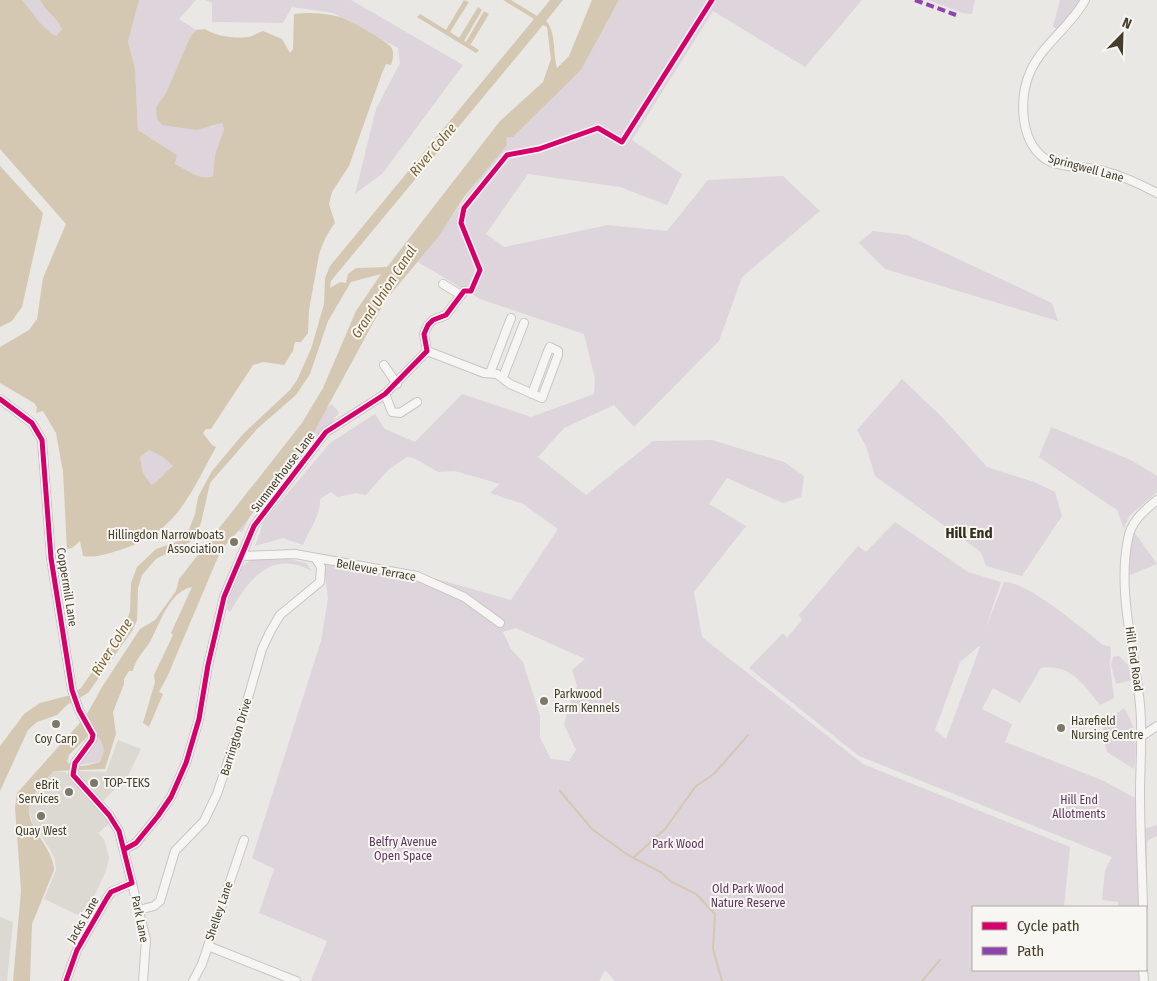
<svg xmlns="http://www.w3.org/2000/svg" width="1157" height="981" font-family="'Fira Sans Condensed',sans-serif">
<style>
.built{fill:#dcd9d2}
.green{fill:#ddd4dc;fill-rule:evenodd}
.water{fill:#d5c8b2;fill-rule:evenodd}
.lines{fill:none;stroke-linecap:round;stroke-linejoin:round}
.stream{stroke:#d5c8b2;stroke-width:2}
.street-casing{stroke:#c7c6c2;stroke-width:10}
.street{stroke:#f6f5f3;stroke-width:8}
.quiet{stroke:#8e44ad;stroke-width:4;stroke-dasharray:8 4;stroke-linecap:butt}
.cycleway-casing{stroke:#f8f6f2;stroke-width:8}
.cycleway{stroke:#d6006c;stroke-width:5}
.poi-dot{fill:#7d796a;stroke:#f8f6f2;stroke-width:2}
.labels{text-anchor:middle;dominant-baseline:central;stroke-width:4;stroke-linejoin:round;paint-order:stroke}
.street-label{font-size:12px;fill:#433d29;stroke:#f8f6f2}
.poi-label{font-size:12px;fill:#433d29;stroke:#f8f6f2;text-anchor:start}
.park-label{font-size:12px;fill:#5d3660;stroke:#f8f6f2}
.water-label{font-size:14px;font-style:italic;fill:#796232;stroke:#f8f6f2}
.quarter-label{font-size:15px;font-weight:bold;fill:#342f1c;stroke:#f8f6f2}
</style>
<rect width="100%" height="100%" fill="#e9e8e4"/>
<g class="built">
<polygon points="118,740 141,749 129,774 103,801 78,781 78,771 106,772"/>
<polygon points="54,771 65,772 110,823 98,833 104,839 109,857 106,871 84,918 44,899 56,870 55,860 51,851 32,822 29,807 31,800"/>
<polygon points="0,917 13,922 7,981 0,981"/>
</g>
<g class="green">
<path d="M22,0h18c6,12 16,18 22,29l-6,7c-15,-8 -22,-23 -34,-36z"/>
<path d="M139,0h57l-17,19 17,11 -6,7 -24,56 -10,14 1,12 5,6 49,2 11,-4 2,6 -11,47c-15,5 -25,-6 -38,-12l2,-9 -39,-25 -3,-62 -7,-26z"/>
<polygon points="205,0 351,0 463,65 383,173 355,194 376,109 400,63 398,48 333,13 292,7 283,23 212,22 212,3"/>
<path d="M619,0h243l-57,67 -92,-56 -81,129 50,34 -15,31 -47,-18 -92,-13 -42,60 18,13 104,-22 59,6 41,-51 75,-4 37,35 -78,66 -23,64 -85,86 -20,-22 -50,23 -26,29 48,38 67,-54 59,-1 72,22 20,14 -3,21 -18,6 -56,-25 -18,26 37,22 -52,66 8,45 161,127 207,83 -6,60h-91v63h173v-63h-28v-5l-16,-2 3,-30 7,-13 -253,-101 -110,-88 34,-35 4,5 15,-18 -3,-5 59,-69 8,6 29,-30 73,50 33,10 -16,48 19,-48c25,0 78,47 99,63l8,2 -1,18 4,33 -14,7c-16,-20 -30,-42 -59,-37l-21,35 -27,-15 -11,21 30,15 -7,18 99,39 31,17 1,33 21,-6v11l-10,5v130l-4,10h-528l-10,-11 -6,11h-288l16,-40 -68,-28 15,-44 -22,-11 69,-217 7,-43 -5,-39 96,15 92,26 47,-71 -35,-25 -33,-11 10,-9 -45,-13 -17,1 -24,-14 -7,-1 -19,13 -22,25 -10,-2 -18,4 -7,-5 -11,7c0,19 -10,28 -17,46l-20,-7 -28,8 9,-25 66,-78 45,-29 10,15 30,13 47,-48 69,23 63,-23 1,-15 -11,-45 -104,-35 -62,-37c31,-38 55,-80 89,-117l-2,-5 3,-3h5l68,-67zM516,628l69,31 -13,11 5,16 -8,19 -5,20 12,25 -7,11 -18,-2 -11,-21v-22l-17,-54 -12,-13 -8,-17zM979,646l1,1 -34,92 -11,-9 25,-68z"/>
<polygon points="928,0 975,0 972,14 963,13"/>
<polygon points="1060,0 1083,0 1061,31 1053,27"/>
<polygon points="873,231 907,235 1052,303 1058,321 885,269 859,243"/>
<polygon points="902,379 942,417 987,467 1034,482 1055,492 1062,516 1022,576 986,566 981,552 875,476 866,446 857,430"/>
<polygon points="332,404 339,413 271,497 252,512 242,533 238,530 247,503 316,415"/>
<polygon points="1051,427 1131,460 1157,476 1157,492 1129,516 1124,529 1117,510 1039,457"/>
<path d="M149,450l14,7 10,9c-10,6 -13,16 -22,20l-8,-13 -3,-16z"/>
<polygon points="1132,529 1157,564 1130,575 1129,565"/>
<path d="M285,558l21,5 6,8c-41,-22 -63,8 -82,41l-3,-3c3,-16 9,-44 27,-50 8,-3 22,-1 31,-1z"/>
<polygon points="1119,656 1128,665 1132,680 1116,684 1111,665 1113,657"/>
<path d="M1124,708c12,18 14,40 10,61l-27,-17 -4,-15 1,-22h11z"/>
<path d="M96,734c9,10 10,16 4,28l-23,3z"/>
</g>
<g class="water">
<path d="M0,0h22c12,13 19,28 34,36l6,-7c-6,-12 -16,-17 -22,-29h99l-11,42 7,26 3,62 39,25 -2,9c13,6 24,17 38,12l2,-21 9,-26 -2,-6 -25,7 -35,-5 -5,-6 -1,-12 10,-14 24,-56 6,-7 9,-1c10,7 31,10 43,8 5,0 10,-5 15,-6l19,8 8,14 3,-4 1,-35c14,-2 31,-1 46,3 9,3 45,23 50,29 5,5 3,13 1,19l-5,-1 -4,9 -33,93 -17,26 -3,12 6,19c-6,7 -14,23 -16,32l-10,55 -1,23 -7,9h-6l-2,9 -9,14 -21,-3 -10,3 -42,64h-5l-3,4 9,12 4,2c-27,49 -39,85 -96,103 -14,4 -23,8 -37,6l-3,-15 -8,7 -5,1 -4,-77 -7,-39 -13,-22 -7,2 1,-6 -3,-4 -34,-20v-36l29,-17 8,-11 6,-41 23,-54 -66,-75zM149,450l14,7 10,9c-9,6 -14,16 -22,19l-8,-12 -3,-16z"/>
<polygon points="464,0 469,2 450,32 459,38 478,7 482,10 464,41 466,42 484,11 489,14 471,44 468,43 479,50 476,53 417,17 420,14 446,30"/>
<path d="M503,0h8l26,16 13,-16h13l-17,21c10,10 7,33 11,47l12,-12 23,-56h27l-38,70 -68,67h-5l-2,2 1,6 -43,52 -25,39 -54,65 -76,140 -68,87 -20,22 -53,125 -9,17 4,2 -14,33 -6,-4 12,-41 -1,-7 19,-40 -2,-2 21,-46c-22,4 -31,34 -40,51 -5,11 -17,20 -19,33h-4l-5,8v5l-11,28 3,22 -11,35 -51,2c-8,9 -17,18 -22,28 -13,25 22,46 22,71l-22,54 -2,57h-17l8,-90 -6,-83 2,-15 69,-77 16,-29 38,-58 15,-9 21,-29 3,-12 123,-156 21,-35 33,-77 25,-37 -30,8 -23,39 -18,53 -14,21 -39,34 -47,54 -9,40 -9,18 -36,18 -14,16 -4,13 -1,32 -5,11 -44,62 -21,12 -10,10 -20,7 -9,8 -28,61v-45l24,-32 16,-11 31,-8 10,-7 45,-65 4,-12 1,-28 6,-16 19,-18 23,-8 8,-6 8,-21 3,-17 14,-26 31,-37 47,-44 7,-10 14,-31 13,-45 1,-26 5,-12 204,-247zM543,25l4,2 4,32 -8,23 -43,39 -113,146 -31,1 -8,6 -2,9 -6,-1 -10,6 1,-7 9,-11zM93,731c10,11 14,17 7,31 -10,3 -23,7 -33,0l2,-7z"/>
<polygon points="0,166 43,213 22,307 12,321 0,327"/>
</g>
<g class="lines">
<g class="stream">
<polyline points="560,791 592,829 628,855 662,873 670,881 696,894 715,914 713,949 722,981"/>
<polyline points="633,858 665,829 696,786 714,774 748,735"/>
<polyline points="922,981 940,960"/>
</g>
<defs>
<g id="street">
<path d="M1085,0c-14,26 -41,43 -54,70 -12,26 -12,69 13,88 15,11 44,8 60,13 19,5 36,13 53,22"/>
<polyline points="443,284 461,295"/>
<polyline points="427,351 484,373 497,374 510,384 542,398 558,355 558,351 550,347 548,351 532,394"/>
<polyline points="384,365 397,384"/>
<polyline points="490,373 511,318"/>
<polyline points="503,377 524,323"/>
<polyline points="385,394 392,412 400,413 417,402"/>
<polyline points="0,399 32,423 42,440 51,558 72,690 79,710 93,735 92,740 75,763 73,775 109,815 119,831 146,940 143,981"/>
<polyline points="241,556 295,554 417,576 464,597 500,623"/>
<polyline points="1142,736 1157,726"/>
<polyline points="125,849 136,843 158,816 171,797 186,763 199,719 208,665 224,597 254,526 326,432 385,394 427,351 424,334 428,325 433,320 446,315 464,291"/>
<path d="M1143,907c-1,-38 -3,-76 -3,-114 0,-29 3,-58 0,-88 -5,-54 -23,-112 -12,-166 3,-18 16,-28 29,-39"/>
<polyline points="139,910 154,906 160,901 175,851 204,821 217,794 240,726 262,649 270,632 280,615 320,582 321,567 316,559"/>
<polyline points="208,946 296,981"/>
<polyline points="1143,970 1144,981"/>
<polyline points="66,981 77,950 107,898 111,892 132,883"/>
<polyline points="193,981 202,964 244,840"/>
</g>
</defs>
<use href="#street" class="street-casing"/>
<use href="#street" class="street"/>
<polyline class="quiet" points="915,0 956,15"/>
<defs>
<g id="cycleway">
<polyline points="0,399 32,423 42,440 51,558 72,690 79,710 93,735 92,740 75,763 73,775 109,815 119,831 132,883 111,892 107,898 77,950 66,981"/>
<polyline points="125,849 136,843 158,816 171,797 186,763 199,719 208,665 224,597 254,526 326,432 385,394 427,351 424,334 428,325 433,320 446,315 464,291 471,291 480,270 461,223 464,208 507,155 539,149 598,128 622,142 712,0"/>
</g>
</defs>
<use href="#cycleway" class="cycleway-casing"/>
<use href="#cycleway" class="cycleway"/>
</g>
<g class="poi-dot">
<circle cx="234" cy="542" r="5"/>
<circle cx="544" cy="701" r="5"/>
<circle cx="56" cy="724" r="5"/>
<circle cx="1061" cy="728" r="5"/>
<circle cx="94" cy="783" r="5"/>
<circle cx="69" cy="792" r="5"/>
<circle cx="41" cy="816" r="5"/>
</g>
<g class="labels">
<g class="street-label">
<text transform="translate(1086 168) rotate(15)">Springwell Lane</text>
<text transform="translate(283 472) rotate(-53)">Summerhouse Lane</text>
<text transform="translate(376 570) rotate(10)">Bellevue Terrace</text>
<text transform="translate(67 587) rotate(81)">Coppermill Lane</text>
<text transform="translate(1134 659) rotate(82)">Hill End Road</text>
<text transform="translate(236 737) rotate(-73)">Barrington Drive</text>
<text transform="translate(219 911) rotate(-71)">Shelley Lane</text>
<text transform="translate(140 919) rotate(79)">Park Lane</text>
<text transform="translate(83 920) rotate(-60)">Jacks Lane</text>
</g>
<g class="poi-label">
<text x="224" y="535" text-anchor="end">Hillingdon Narrowboats<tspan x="224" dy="14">Association</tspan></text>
<text x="554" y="694">Parkwood<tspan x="554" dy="14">Farm Kennels</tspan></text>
<text x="1071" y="721">Harefield<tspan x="1071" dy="14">Nursing Centre</tspan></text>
<text x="56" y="739" text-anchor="middle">Coy Carp</text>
<text x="104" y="783">TOP-TEKS</text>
<text x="59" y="785" text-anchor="end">eBrit<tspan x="59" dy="14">Services</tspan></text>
<text x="41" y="831" text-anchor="middle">Quay West</text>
</g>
<g class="park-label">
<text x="1079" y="800">Hill End<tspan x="1079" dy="14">Allotments</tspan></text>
<text x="403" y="842">Belfry Avenue<tspan x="403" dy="14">Open Space</tspan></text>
<text x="678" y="844">Park Wood</text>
<text x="748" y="889">Old Park Wood<tspan x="748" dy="14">Nature Reserve</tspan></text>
</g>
<g class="water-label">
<text transform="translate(433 150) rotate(-50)">River Colne</text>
<text transform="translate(384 292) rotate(-57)">Grand Union Canal</text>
<text transform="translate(112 647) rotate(-58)">River Colne</text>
</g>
<g class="quarter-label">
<text x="969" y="533">Hill End</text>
</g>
</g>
<rect x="972" y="906" width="175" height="65" fill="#f8f6f2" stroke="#b0aca2"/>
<rect x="982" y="922" width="25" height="8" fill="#d6006c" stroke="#b0aca2"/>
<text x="1017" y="931" font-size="15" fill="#433d29">Cycle path</text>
<rect x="982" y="947" width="25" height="8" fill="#8e44ad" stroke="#b0aca2"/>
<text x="1017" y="956" font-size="15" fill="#433d29">Path</text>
<g transform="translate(1122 35) rotate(23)" stroke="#f8f6f2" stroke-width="4" paint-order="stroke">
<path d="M0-4L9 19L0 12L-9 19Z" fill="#433d29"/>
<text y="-8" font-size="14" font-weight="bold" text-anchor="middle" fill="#433d29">N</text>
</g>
</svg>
